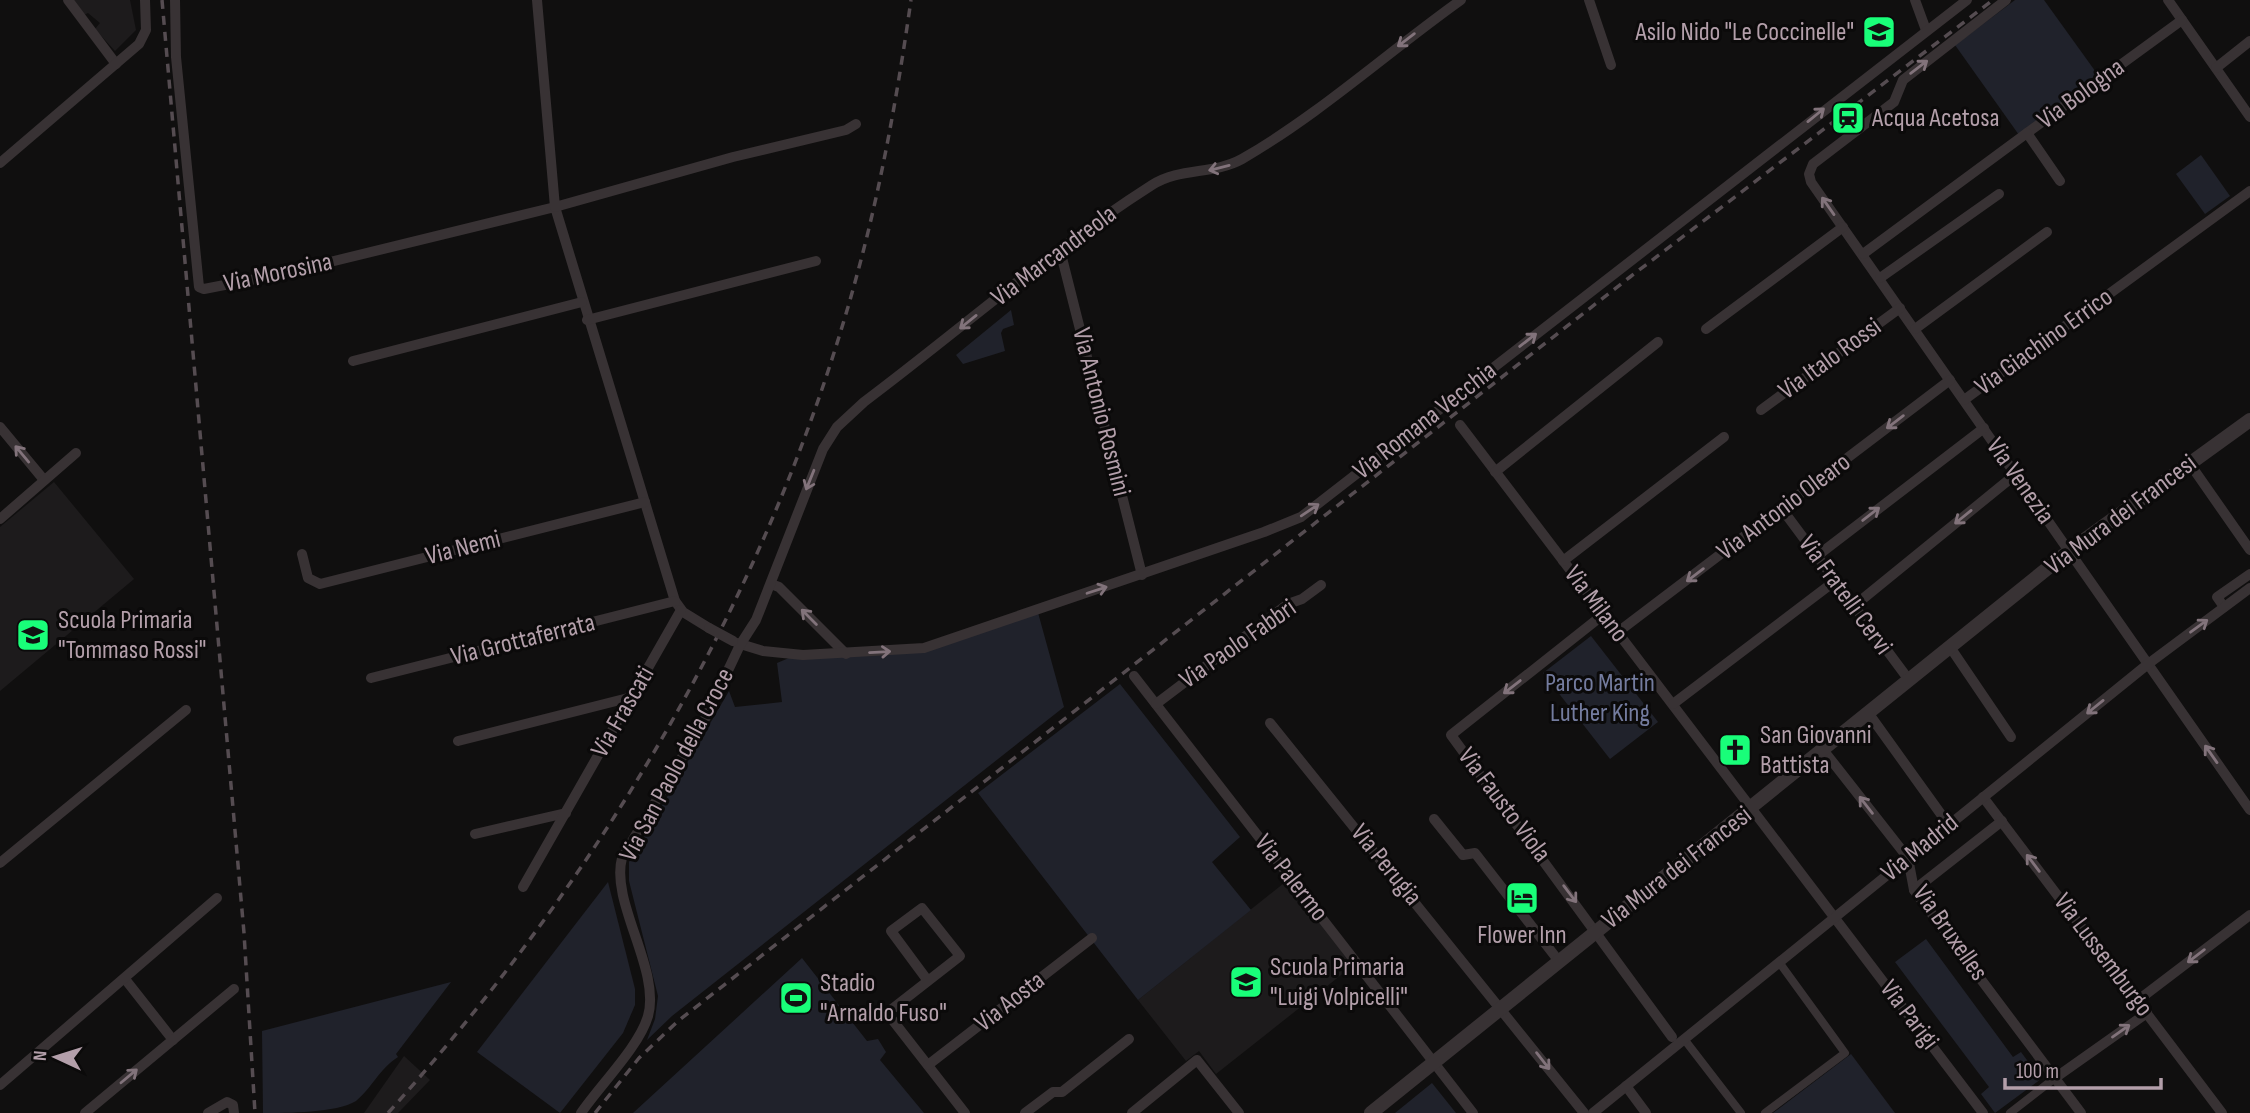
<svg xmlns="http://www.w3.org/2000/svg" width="2250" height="1113" font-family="'Sofia Sans Condensed',sans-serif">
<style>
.built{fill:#1d1b1c}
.green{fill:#20222b}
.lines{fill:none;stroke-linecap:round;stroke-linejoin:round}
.pedestrian{stroke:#383234;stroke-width:8}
.minor{stroke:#383234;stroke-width:10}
.tertiary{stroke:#383234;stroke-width:14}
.rail{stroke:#554c51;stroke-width:3.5;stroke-dasharray:9 7;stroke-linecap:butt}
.minor-bridge{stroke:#383234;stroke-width:10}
.oneway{stroke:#82737b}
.labels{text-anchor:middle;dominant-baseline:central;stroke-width:6;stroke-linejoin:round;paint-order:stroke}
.poi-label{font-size:26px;fill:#b39faa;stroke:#0b0a0a;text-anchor:start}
.street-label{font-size:26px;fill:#b39faa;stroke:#0b0a0a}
.park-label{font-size:26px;fill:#747c9f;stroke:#0b0a0a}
</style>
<rect width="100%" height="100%" fill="#100f0f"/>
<g class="built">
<polygon points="71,0 130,0 136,30 115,51 95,29 100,23 88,13 82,16"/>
<polygon points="54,482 134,579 0,691 0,527"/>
<polygon points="1289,879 1289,884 1355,964 1216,1074 1199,1051 1186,1061 1138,1000"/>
<polygon points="404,1056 430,1080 398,1113 364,1113"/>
</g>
<g class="green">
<polygon points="2015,0 2044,0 2098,75 2019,135 1955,45"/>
<polygon points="2201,155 2230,196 2205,214 2176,174"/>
<polygon points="1011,310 1014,325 1003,329 1001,333 1005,351 963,364 956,355"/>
<polygon points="1037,609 1064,707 672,1016 647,1040 655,1019 658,996 629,881 629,862 729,691 735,707 782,702 777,663 796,655 924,648"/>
<polygon points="1591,636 1658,722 1610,759 1543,673"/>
<polygon points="1120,684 1240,837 1212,862 1251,910 1138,1000 978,793"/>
<polygon points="608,882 635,989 635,1005 623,1033 560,1113 477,1052"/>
<polygon points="1926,939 2013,1057 2021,1052 2041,1079 1995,1113 1981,1094 1989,1087 1895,962"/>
<polygon points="802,958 867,1041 878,1039 886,1052 880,1060 924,1113 633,1113"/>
<path d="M451,982l-55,72 2,3c-20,13 -25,30 -42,44 -19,12 -69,12 -93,12l-1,-82z"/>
<polygon points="1851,1054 1895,1113 1773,1113"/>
<polygon points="1432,1083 1456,1113 1395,1113"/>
</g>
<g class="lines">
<g class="pedestrian">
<polyline points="1684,1039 1741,1113"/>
<polyline points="1765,1113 1845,1053 1779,962"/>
<polyline points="2010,1113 2055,1078"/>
</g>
<g class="minor">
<polyline points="68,0 116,64"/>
<polyline points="175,0 176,57 199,287 204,289 281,274 555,207 675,601 683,612 709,628"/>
<polyline points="537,0 555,207 733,157 846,130 856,124"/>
<polyline points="1589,0 1611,65"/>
<polyline points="1915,0 1926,30"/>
<polyline points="2006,0 1903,80 1894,102 1813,164 1809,174 1811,182 2250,810"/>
<polyline points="2168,0 2250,117"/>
<polyline points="2216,68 2250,41"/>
<polyline points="0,163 139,44 146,30 145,0"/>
<polyline points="2060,181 2027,133 2182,20"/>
<polyline points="1060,250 1142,575"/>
<polyline points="1863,254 2027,133"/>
<polyline points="1880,278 1999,194"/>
<polyline points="587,320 816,261"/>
<polyline points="1706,329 1843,227"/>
<polyline points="1915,329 2047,232"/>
<polyline points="353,361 582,302"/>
<polyline points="1964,400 2250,191"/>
<polyline points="1761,410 1900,308"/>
<polyline points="1460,425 1983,1113"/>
<polyline points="0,427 44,480"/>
<polyline points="2190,464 2250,550"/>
<polyline points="1495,472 1658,342"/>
<polyline points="1782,509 1909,680"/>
<polyline points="0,519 76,453"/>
<polyline points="302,554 308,578 320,584 645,502"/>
<polyline points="1817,556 1984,428"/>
<polyline points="1563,561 1724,437"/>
<polyline points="771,584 779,587 846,654"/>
<polyline points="1854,606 2016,474"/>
<polyline points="2224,607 2217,597 2250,574"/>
<polyline points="1604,614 1451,735 1672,1037"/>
<polyline points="1618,632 1950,380"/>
<polyline points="737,643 763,651 803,655 924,648 1264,532 1301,517 1967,0"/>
<polyline points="1950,647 2011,737"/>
<polyline points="1134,676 1473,1113"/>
<polyline points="371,678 675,601"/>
<polyline points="1156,704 1288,604 1302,599 1321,585"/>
<polyline points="1673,704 1835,581"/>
<polyline points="1869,714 1943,817"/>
<polyline points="1270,723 1584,1113"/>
<polyline points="458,741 632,697"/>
<polyline points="1824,751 1908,858 1914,890 2081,1113"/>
<polyline points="1983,797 2222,1113"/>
<polyline points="1434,819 1463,855 1475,853 1558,960"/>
<polyline points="475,834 566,813"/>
<polyline points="0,863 186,710"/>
<polyline points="523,887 681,610"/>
<polyline points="1914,890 2002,821"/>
<polyline points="125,979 173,1040"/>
<polyline points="928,981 891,931 922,908 960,956 887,1013 965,1113"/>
<polyline points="2137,1001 2250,915"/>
<polyline points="928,1065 1092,938"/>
<polyline points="2055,1078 2147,1013"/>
<polyline points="0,1085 217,898"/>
<polyline points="1626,1086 1646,1113"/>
<polyline points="85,1113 234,989"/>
<polyline points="208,1113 227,1102 233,1105 234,1113"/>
<path d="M581,1113c19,-28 58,-66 67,-97 13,-46 -38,-114 -26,-158l84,-141 34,-72 16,-25 67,-171 14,-22 27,-25c96,-72 186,-152 288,-217 28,-18 61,-10 90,-26 78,-45 146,-107 219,-159"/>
<polyline points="1025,1113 1053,1092 1062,1092 1129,1039"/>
<polyline points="1132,1113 1197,1060 1239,1113"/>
<polyline points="1593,1113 2148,664 2250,588"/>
</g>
<polyline class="tertiary" points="1371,1113 2069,551 2250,420"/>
<g class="rail">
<polyline points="162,0 244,933 255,1113"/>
<path d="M388,1113c227,-252 401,-554 481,-885 18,-75 31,-151 42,-228"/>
<polyline points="595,1113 639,1058 678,1021 1630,277 1993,0"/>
</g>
<polyline class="minor-bridge" points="709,628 733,641"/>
</g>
<defs><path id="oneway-shaft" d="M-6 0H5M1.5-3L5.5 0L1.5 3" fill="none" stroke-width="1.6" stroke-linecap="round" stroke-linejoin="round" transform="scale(1.75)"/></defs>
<g class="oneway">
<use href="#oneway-shaft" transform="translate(1406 40) rotate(143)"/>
<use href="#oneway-shaft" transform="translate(1919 67) rotate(-37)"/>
<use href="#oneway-shaft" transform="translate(1816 115) rotate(-39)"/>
<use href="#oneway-shaft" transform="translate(1219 168) rotate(166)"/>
<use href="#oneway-shaft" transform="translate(1828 206) rotate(-125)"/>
<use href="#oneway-shaft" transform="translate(968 322) rotate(141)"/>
<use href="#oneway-shaft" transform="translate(1528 340) rotate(-38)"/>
<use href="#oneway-shaft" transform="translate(1895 422) rotate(143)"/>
<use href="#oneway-shaft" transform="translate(22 454) rotate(-130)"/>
<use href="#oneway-shaft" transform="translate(810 480) rotate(112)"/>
<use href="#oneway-shaft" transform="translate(1310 510) rotate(-34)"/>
<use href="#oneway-shaft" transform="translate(1871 514) rotate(-38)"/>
<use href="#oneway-shaft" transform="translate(1963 517) rotate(141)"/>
<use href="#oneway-shaft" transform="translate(1695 575) rotate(143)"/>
<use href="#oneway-shaft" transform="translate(1097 590) rotate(-18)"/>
<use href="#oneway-shaft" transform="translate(809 617) rotate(-135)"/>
<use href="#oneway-shaft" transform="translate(2199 626) rotate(-36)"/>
<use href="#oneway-shaft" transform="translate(880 652) rotate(-3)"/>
<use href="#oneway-shaft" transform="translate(1512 687) rotate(142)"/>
<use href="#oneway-shaft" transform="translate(2095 707) rotate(141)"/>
<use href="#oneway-shaft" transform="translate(2211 754) rotate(-125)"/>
<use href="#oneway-shaft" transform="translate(1866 805) rotate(-128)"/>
<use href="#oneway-shaft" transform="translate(2033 863) rotate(-127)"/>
<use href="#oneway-shaft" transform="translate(1570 894) rotate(53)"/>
<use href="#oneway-shaft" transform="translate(2196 956) rotate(143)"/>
<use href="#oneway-shaft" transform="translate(2121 1031) rotate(-35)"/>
<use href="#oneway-shaft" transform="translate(1543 1061) rotate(52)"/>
<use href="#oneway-shaft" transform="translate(129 1076) rotate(-40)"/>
</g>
<defs>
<symbol id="school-square" viewBox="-11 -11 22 22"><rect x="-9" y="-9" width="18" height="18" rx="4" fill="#19fe79" stroke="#0b0a0a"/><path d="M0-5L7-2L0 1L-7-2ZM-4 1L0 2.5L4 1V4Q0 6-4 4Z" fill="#111"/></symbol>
<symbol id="station-square" viewBox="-11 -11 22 22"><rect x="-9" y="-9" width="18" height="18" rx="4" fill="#19fe79" stroke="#0b0a0a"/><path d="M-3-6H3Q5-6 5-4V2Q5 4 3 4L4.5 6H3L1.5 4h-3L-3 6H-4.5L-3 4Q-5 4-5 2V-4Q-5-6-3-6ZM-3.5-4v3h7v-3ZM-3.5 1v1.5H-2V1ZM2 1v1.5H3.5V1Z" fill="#111"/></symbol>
<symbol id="church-square" viewBox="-11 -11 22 22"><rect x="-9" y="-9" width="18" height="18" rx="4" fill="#19fe79" stroke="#0b0a0a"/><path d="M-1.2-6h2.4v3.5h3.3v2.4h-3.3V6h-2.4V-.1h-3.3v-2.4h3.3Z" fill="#111"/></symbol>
<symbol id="hotel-square" viewBox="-11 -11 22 22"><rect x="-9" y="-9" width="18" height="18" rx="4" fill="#19fe79" stroke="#0b0a0a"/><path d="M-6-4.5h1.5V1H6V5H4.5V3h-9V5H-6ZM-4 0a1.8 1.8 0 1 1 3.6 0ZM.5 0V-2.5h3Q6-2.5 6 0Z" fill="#111"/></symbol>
<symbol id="stadium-square" viewBox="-11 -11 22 22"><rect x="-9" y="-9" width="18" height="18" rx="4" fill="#19fe79" stroke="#0b0a0a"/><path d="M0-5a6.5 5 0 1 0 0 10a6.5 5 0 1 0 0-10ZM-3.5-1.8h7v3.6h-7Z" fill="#111"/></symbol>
</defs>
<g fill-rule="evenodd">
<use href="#school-square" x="1860" y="13" width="38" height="38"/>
<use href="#station-square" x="1829" y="99" width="38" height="38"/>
<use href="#school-square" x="14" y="616" width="38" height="38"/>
<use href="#church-square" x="1716" y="731" width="38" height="38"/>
<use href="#hotel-square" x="1503" y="879" width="38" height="38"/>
<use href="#school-square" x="1227" y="963" width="38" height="38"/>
<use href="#stadium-square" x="777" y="979" width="38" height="38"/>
</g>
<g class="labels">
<g class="poi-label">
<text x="1854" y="32" text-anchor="end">Asilo Nido "Le Coccinelle"</text>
<text x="1872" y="118">Acqua Acetosa</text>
<text x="58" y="620">Scuola Primaria<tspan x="58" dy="30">"Tommaso Rossi"</tspan></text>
<text x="1760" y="735">San Giovanni<tspan x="1760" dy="30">Battista</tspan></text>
<text x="1522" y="935" text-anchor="middle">Flower Inn</text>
<text x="1270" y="967">Scuola Primaria<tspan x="1270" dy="30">"Luigi Volpicelli"</tspan></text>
<text x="820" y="983">Stadio<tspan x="820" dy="30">"Arnaldo Fuso"</tspan></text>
</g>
<g class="street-label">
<text transform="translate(2081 94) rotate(-36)">Via Bologna</text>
<text transform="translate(1054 256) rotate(-37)">Via Marcandreola</text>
<text transform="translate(278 273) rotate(-12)">Via Morosina</text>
<text transform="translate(2044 342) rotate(-36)">Via Giachino Errico</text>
<text transform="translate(1830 359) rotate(-36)">Via Italo Rossi</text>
<text transform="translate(1101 412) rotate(76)">Via Antonio Rosmini</text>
<text transform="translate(1425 421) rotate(-38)">Via Romana Vecchia</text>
<text transform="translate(2020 481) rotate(55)">Via Venezia</text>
<text transform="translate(1784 507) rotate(-37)">Via Antonio Olearo</text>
<text transform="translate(2121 515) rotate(-37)">Via Mura dei Francesi</text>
<text transform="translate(463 548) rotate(-14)">Via Nemi</text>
<text transform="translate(1845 595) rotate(54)">Via Fratelli Cervi</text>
<text transform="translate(1596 604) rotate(53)">Via Milano</text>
<text transform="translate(523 640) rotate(-14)">Via Grottaferrata</text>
<text transform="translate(1238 644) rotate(-35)">Via Paolo Fabbri</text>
<text transform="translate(623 712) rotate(-60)">Via Frascati</text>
<text transform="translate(677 765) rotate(-62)">Via San Paolo della Croce</text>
<text transform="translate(1504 805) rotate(53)">Via Fausto Viola</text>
<text transform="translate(1920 848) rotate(-39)">Via Madrid</text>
<text transform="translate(1386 865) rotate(51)">Via Perugia</text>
<text transform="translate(1677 868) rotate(-38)">Via Mura dei Francesi</text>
<text transform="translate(1291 878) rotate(52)">Via Palermo</text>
<text transform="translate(1950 933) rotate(55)">Via Bruxelles</text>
<text transform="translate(2103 955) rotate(53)">Via Lussemburgo</text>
<text transform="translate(1010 1002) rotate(-38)">Via Aosta</text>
<text transform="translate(1909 1015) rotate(53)">Via Parigi</text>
</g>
<g class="park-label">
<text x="1600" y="683">Parco Martin<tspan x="1600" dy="30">Luther King</tspan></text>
</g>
</g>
<g transform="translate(56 1057) rotate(274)" stroke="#0b0a0a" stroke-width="5" paint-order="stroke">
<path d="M0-5L12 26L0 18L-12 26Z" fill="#b39faa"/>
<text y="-10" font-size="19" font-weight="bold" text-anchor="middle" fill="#b39faa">N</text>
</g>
<path d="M2005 1078v10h156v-10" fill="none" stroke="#b39faa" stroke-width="3.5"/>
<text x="2016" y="1078" font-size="21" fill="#b39faa" stroke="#0b0a0a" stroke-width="5" paint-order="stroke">100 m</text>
</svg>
